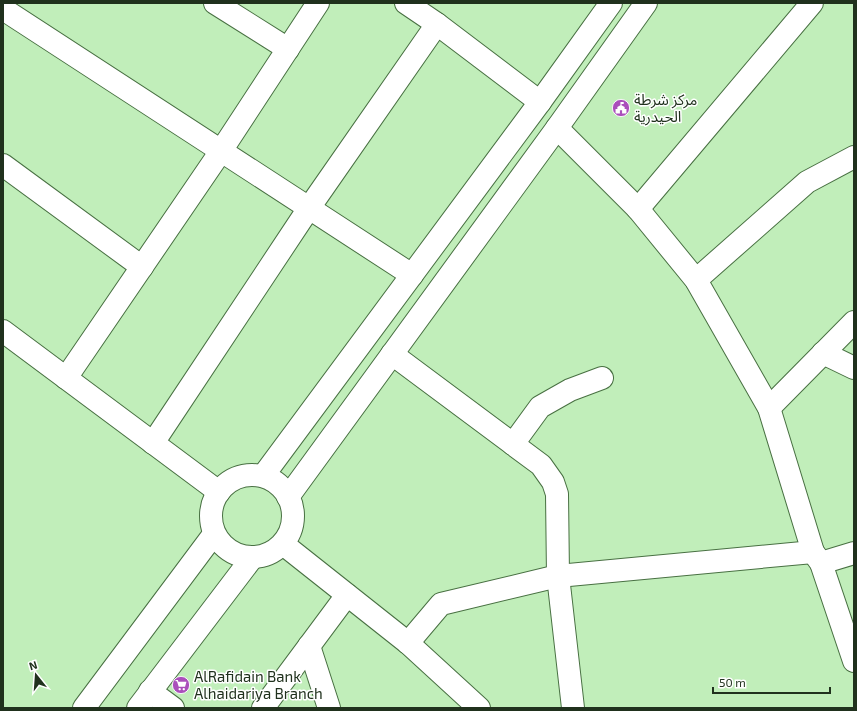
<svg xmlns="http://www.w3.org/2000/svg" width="857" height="711" font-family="'Exo 2','Noto Sans Arabic',sans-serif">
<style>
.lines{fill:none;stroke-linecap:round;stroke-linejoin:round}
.minor-casing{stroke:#487042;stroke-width:24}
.minor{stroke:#fff;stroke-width:22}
.labels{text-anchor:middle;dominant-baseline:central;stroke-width:3;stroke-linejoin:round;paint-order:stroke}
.poi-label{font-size:15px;fill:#20311d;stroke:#fff;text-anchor:start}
</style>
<rect width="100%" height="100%" fill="#c1eeba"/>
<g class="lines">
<defs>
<g id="minor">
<polyline points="215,3 288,49"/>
<polyline points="406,3 437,24 540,102"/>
<polyline points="3,9 412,275"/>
<polyline points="557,128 638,209 696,280 769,408 813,552 821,563 854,661"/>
<polyline points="3,165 142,267"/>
<polyline points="638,209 812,3"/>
<polyline points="696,280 807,182 854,157"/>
<polyline points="3,331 219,492"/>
<polyline points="823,353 854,368"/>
<polyline points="392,354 541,465 553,482 557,494 558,576 573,708"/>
<polyline points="66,378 221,151 318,3"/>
<polyline points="769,408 854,322"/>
<polyline points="153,443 309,208 437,24"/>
<polyline points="513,444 540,407 570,390 602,378"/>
<circle cx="252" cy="516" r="41"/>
<polyline points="263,476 540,102 611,3"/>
<polyline points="288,497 557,128 646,3"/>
<polyline points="283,544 408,643 479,708"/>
<polyline points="821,563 854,553"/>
<polyline points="408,643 441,604 558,576 813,552"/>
<polyline points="309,646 329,708"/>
<polyline points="150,691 173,708"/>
<polyline points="84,708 214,534"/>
<polyline points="138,708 252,558"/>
<polyline points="263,708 347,595"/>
</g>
</defs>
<use href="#minor" class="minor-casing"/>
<use href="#minor" class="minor"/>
</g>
<defs>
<symbol id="civic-disc" viewBox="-11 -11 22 22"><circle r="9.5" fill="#aa4fbb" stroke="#fff"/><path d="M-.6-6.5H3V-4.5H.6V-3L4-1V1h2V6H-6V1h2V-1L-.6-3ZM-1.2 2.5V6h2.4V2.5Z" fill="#fff"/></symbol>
<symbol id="supermarket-disc" viewBox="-11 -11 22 22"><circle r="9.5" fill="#aa4fbb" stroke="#fff"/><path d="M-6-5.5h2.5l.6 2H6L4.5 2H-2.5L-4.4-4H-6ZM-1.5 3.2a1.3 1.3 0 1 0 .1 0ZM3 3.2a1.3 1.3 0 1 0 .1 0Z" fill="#fff"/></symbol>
</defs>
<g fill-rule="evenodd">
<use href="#civic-disc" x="611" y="98" width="20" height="20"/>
<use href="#supermarket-disc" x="171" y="675" width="20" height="20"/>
</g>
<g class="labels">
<g class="poi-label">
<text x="634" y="99">مركز شرطة<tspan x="634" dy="17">الحيدرية</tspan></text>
<text x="194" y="676">AlRafidain Bank<tspan x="194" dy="17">Alhaidariya Branch</tspan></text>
</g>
</g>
<rect width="857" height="711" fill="none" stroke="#20311d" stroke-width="8"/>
<g transform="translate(36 675) rotate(343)" stroke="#ffffff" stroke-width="3" paint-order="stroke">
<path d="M0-3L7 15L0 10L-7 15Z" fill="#20311d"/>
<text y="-6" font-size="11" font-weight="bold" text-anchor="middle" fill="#20311d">N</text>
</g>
<path d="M713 687v6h117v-6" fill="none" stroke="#20311d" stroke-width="2"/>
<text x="719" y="687" font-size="12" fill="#20311d" stroke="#ffffff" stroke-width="3" paint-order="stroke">50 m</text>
</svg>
